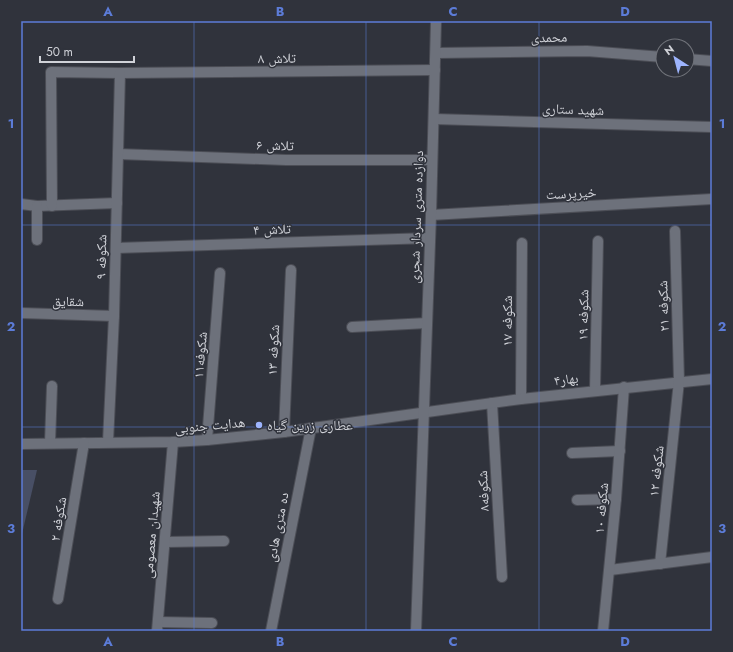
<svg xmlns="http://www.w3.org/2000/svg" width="733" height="652" font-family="Jost,'Noto Naskh Arabic',sans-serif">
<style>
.green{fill:#484f65}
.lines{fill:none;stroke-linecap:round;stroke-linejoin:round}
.minor-casing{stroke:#4c4e56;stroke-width:12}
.minor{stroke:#6d717b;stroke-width:10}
.grid{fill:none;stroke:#5c7cd8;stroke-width:1;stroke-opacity:0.55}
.poi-dot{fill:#9db4fd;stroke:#30333c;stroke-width:1.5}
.labels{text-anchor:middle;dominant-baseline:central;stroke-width:3;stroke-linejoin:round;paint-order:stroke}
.street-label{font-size:14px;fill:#d0d2d8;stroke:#30333c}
.poi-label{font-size:14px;fill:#d0d2d8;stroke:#30333c;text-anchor:start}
.neatline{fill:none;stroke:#5c7cd8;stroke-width:1.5}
.grid-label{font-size:13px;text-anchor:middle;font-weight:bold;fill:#5c7cd8}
</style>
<rect width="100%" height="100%" fill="#30333c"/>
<polygon class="green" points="21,470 37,470 21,538"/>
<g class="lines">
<defs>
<g id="minor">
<polyline points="436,53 587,51 663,57"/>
<polyline points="687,59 712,61"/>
<polyline points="434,119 712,127"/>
<polyline points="118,154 286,160 432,160"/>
<polyline points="21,204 37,206 117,203"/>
<polyline points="52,206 51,72 120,73 435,70"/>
<polyline points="431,215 712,199"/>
<polyline points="37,240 37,206"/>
<polyline points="116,248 430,238"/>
<polyline points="21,313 114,316"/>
<polyline points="352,327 427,323"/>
<polyline points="595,390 598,241"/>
<polyline points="521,399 522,243"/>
<polyline points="492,403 502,577"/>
<polyline points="284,432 291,270"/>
<polyline points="207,440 220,273"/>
<polyline points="108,442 114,316 120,73"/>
<polyline points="50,443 52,386"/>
<polyline points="21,444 173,442 207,440 284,432 521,399 712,379"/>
<polyline points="572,453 620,451"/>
<polyline points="577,500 616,499"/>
<polyline points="165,542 224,541"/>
<polyline points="660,564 679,381 675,231"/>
<polyline points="610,570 712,557"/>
<polyline points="58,599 84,443"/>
<polyline points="158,622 212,623"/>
<polyline points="157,631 173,442"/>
<polyline points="271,631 311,428"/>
<polyline points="416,631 431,215 436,21"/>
<polyline points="603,631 616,499 624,387"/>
</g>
</defs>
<use href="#minor" class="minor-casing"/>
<use href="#minor" class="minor"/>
</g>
<path class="grid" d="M194,21v610M366,21v610M539,21v610M21,225h691M21,427h691"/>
<circle class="poi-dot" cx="259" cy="425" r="4"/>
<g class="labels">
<g class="street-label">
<text transform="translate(549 37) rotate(-1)">محمدی</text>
<text transform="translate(277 58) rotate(-1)">تلاش ۸</text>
<text transform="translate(573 109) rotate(2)">شهید ستاری</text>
<text transform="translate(275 145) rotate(1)">تلاش ۶</text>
<text transform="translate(571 193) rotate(-3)">خیرپرست</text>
<text transform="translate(416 217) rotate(-88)">دوازده متری سردار شجری</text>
<text transform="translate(272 229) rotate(-2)">تلاش ۴</text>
<text transform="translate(101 257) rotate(-89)">شکوفه ۹</text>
<text transform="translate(68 301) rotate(1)">شقایق</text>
<text transform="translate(663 306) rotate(-92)">شکوفه ۲۱</text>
<text transform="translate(583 315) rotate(-89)">شکوفه ۱۹</text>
<text transform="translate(507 321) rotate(-90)">شکوفه ۱۷</text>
<text transform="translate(273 350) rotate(-87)">شکوفه ۱۳</text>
<text transform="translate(200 355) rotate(-85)">شکوفه۱۱</text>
<text transform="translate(566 379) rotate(-7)">بهار۴</text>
<text transform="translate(210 425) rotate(-5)">هدایت جنوبی</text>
<text transform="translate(656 471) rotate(-84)">شکوفه ۱۲</text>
<text transform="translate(483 491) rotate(-93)">شکوفه۸</text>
<text transform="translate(601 508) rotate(-85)">شکوفه ۱۰</text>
<text transform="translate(58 519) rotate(-81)">شکوفه ۲</text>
<text transform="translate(277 527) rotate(-79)">ده متری هادی</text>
<text transform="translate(151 535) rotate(-85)">شهیدان معصومی</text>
</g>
<g class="poi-label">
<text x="267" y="425">عطاری زرین گیاه</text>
</g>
</g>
<rect width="733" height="652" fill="none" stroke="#30333c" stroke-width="44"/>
<g transform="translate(675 58) rotate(324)"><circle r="19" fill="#30333c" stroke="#70737a"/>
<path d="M0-3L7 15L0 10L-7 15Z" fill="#9db4fd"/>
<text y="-6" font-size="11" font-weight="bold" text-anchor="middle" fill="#d0d2d8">N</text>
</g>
<path d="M40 56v6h94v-6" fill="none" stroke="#d0d2d8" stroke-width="2"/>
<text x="46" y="56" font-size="12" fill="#d0d2d8" stroke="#30333c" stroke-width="3" paint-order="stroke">50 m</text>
<rect x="22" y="22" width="689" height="608" class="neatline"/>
<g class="grid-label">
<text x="108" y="16">A</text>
<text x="280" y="16">B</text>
<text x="453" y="16">C</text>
<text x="625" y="16">D</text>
<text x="11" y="128">1</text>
<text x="722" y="128">1</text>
<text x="11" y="331">2</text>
<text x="722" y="331">2</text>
<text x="11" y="533">3</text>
<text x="722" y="533">3</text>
<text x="108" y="646">A</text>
<text x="280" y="646">B</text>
<text x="453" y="646">C</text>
<text x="625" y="646">D</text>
</g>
</svg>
